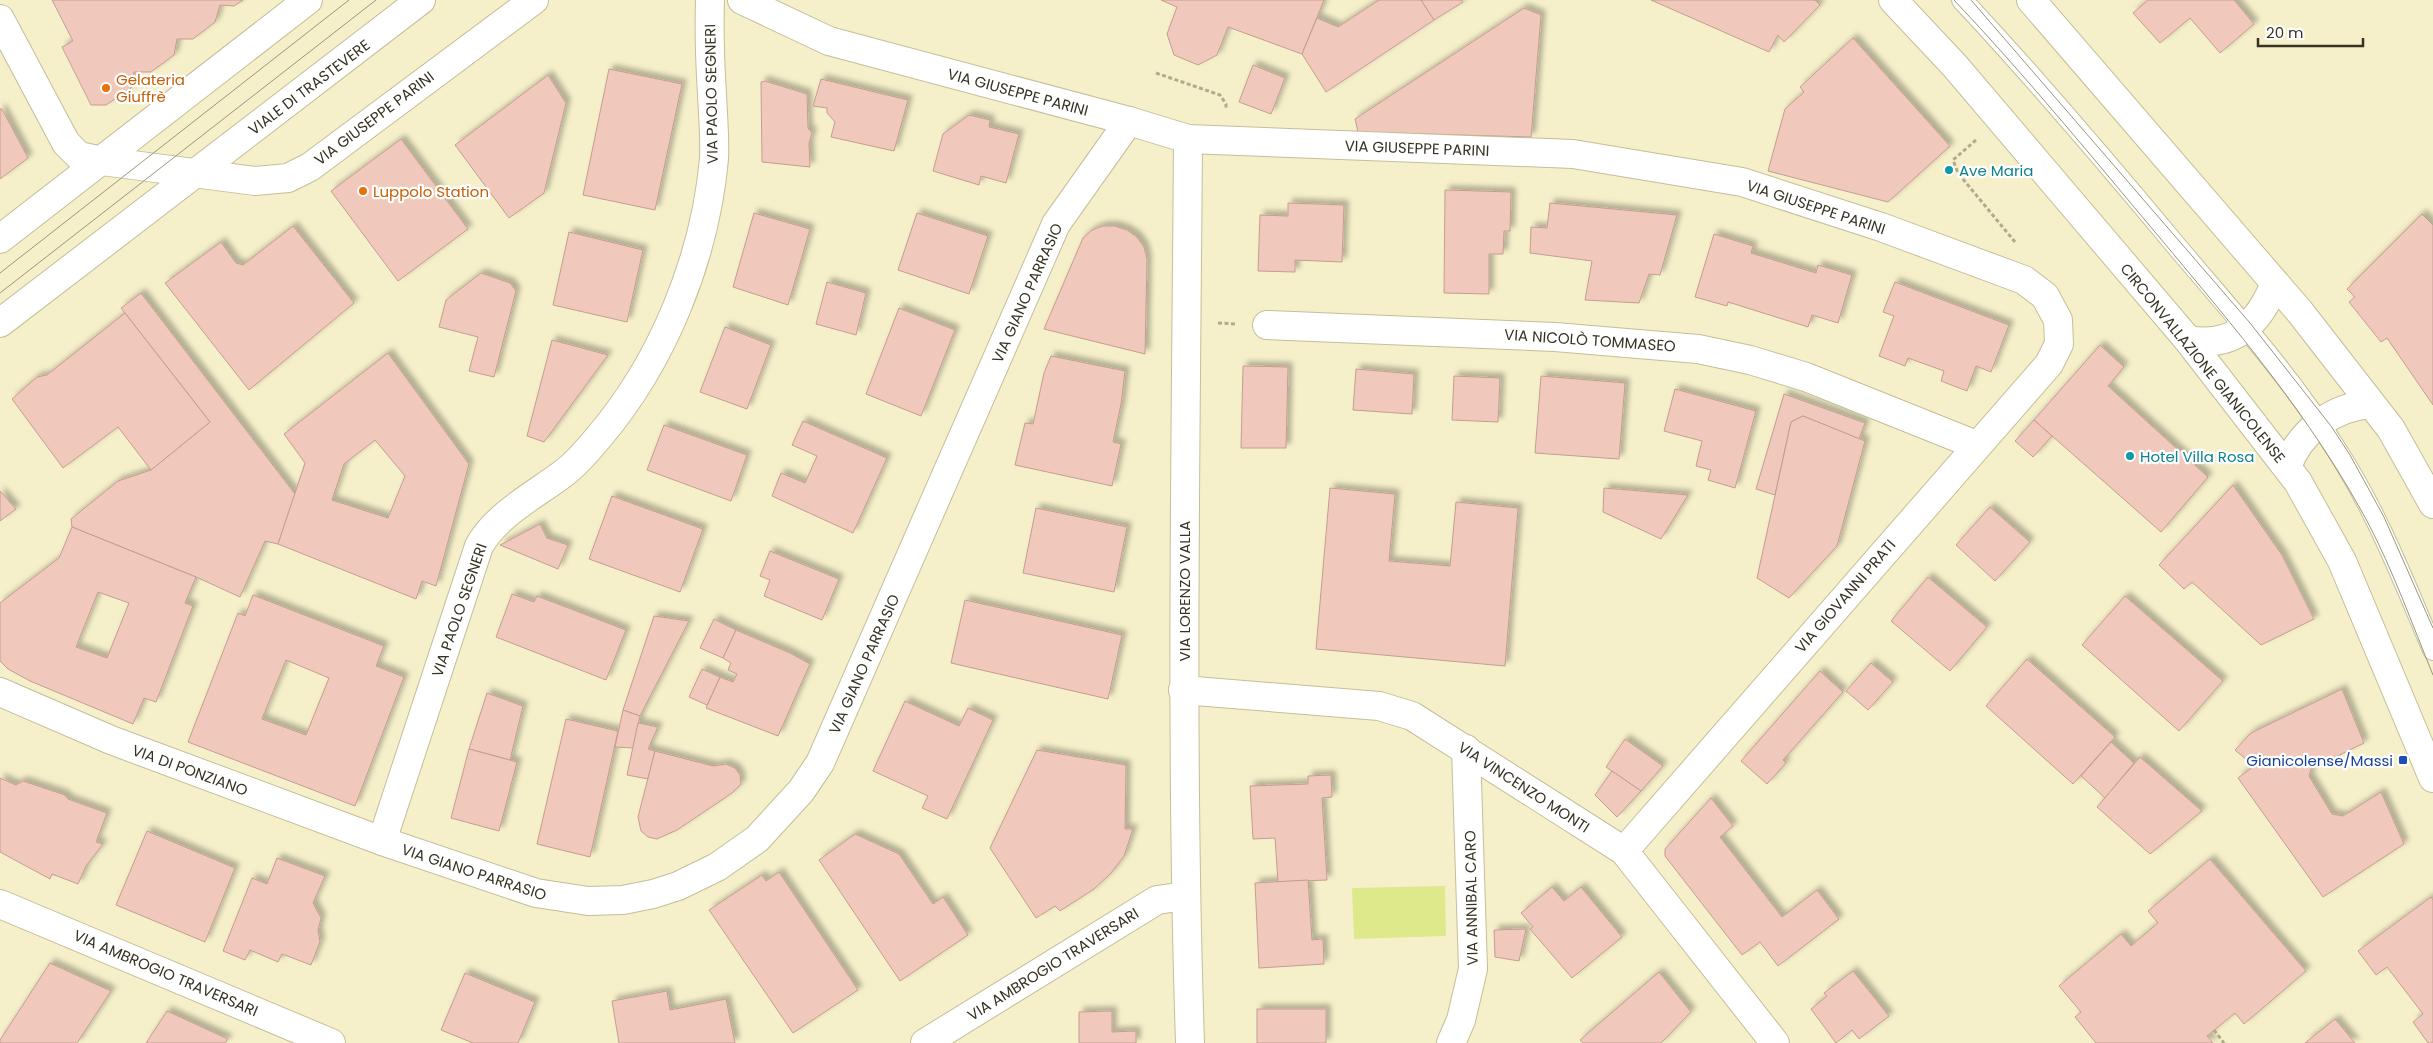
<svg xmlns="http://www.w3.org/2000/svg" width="2433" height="1043" font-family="Poppins,sans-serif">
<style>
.green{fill:#dde98b}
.building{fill:#f1c9bc;stroke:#c49d91;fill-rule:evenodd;filter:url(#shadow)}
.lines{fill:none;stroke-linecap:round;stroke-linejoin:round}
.lane-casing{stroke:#c4be99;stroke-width:22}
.street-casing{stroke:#c4be99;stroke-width:30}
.secondary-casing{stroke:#c4be99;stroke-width:30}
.path{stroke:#b0ab8d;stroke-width:3;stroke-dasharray:4 2.5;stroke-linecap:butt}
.lane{stroke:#fff;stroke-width:20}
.street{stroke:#fff;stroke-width:28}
.secondary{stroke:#fff;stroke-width:28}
.tram{stroke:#9a957a;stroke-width:1}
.food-dot{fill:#e8710a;stroke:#fff;stroke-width:2}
.culture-dot{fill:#0f9aa8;stroke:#fff;stroke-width:2}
.transit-dot{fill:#1a4fb4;stroke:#fff;stroke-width:2}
.labels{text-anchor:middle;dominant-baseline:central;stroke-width:4.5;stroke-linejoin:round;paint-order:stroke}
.food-label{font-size:15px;fill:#c56008;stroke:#fff;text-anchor:start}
.street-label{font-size:15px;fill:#363324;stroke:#fff}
.culture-label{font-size:15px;fill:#0d838f;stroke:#fff;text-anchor:start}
.transit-label{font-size:15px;fill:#164399;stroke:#fff;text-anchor:end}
</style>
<defs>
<filter id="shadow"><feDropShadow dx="4.5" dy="-4.5" stdDeviation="2.5" flood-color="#0004"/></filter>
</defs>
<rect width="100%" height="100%" fill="#f6f0ca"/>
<polygon class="green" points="1445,886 1446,936 1354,939 1352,888"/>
<g class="building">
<polygon points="52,0 243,0 234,6 220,5 215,22 193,39 177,39 174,55 151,72 134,72 131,88 106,105 91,105 62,47 73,41"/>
<polygon points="1161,0 1324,0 1302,54 1228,27 1217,55 1198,65 1174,55 1167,34 1177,7"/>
<polygon points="1379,0 1421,0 1434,20 1326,92 1302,54 1317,18 1338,27"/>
<polygon points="1421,0 1461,0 1463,2 1434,20"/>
<polygon points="1651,0 1815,0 1820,5 1784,42 1778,35 1769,52"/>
<polygon points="2148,0 2234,0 2254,24 2220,53 2190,18 2160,43 2133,13"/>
<polygon points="1524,8 1541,15 1531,137 1358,132 1355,119"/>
<polygon points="1853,38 1950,146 1888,202 1768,171 1785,109 1804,92 1800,87"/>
<polygon points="1253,65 1285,78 1271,114 1239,102"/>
<polygon points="609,69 682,84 655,210 583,195"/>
<polygon points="548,75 566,103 544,193 509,218 455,145"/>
<polygon points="821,79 908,100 894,151 831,137 835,122 827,113 827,108 813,106"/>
<polygon points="765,81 807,94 808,128 812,133 809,143 810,167 762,162 761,82"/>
<polygon points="0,109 2,109 28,158 0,179"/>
<polygon points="969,115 990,120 989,127 1019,134 1006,183 981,176 979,185 933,171 943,134"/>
<polygon points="401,139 468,229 398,281 331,191"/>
<polygon points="1445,190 1511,192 1510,231 1504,231 1503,254 1489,254 1489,294 1444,293"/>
<polygon points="1288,203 1344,205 1342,262 1295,260 1295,272 1258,271 1260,215 1288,216"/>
<polygon points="1550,203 1677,215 1660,275 1649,274 1639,303 1585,300 1592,261 1530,253 1531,227 1547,228"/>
<polygon points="754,213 810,229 788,305 733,287"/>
<polygon points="917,213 988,236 969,294 898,270"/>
<polygon points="2422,214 2433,225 2433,405 2387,338 2381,342 2349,302 2355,297 2347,289"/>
<polygon points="293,226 354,303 249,390 165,283 221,242 236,263 243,265"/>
<polygon points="1103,226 1115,226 1127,230 1137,237 1144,247 1147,259 1145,354 1044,329 1083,238 1092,230"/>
<polygon points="569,232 643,250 627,322 553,305"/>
<polygon points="1714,234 1753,246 1751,253 1816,273 1818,265 1852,275 1838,323 1812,315 1808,327 1728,302 1727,306 1695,297"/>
<polygon points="481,273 510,283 516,291 494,377 469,371 478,337 439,327 446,300"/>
<polygon points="827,282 866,293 856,335 816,324"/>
<polygon points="1895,282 2009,325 1991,372 1976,366 1967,391 1941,381 1944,371 1908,358 1905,366 1879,356 1894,316 1883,312"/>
<polygon points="141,293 295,494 278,544 265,541 240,597 196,577 72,527 71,519 118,481 151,470 210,422 121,308"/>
<polygon points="899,308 955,330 921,416 866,394"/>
<polygon points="125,313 210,422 151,470 118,427 63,468 12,399 37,377 47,375"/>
<polygon points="725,327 771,345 747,409 700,392"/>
<polygon points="552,340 608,355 544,442 527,436"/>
<polygon points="2100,345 2124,367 2108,386 2208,477 2161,532 2034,420"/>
<path d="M388,353l81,111 -33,122 -14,-5 -6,18 -138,-55 27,-81 -21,-29zM375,440l30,36 -17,42 -56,-18 12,-36z"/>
<polygon points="1051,356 1125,371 1121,404 1113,442 1121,444 1112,486 1015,465 1025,423 1033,424 1044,373"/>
<polygon points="1243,366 1288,367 1286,448 1241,448"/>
<polygon points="1356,369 1414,374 1412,414 1353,410"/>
<polygon points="1454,376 1500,378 1498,422 1452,420"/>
<polygon points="1541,376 1625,383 1619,459 1535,453"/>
<polygon points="1675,389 1756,411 1735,488 1708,480 1711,470 1696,466 1702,441 1664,431"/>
<polygon points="1784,394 1865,423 1859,439 1803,416 1791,422 1775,495 1756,489"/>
<polygon points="1803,416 1865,441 1837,546 1789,598 1757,578 1791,422"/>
<polygon points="2034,420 2052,436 2033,457 2015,441"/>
<polygon points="803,421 887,458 853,533 772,496 781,473 805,483 817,456 792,445"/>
<polygon points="664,425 747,455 731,501 647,470"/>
<polygon points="2233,485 2282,555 2314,619 2261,645 2192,582 2184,589 2159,565"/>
<polygon points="1330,488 1395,494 1389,561 1450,566 1456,502 1518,508 1505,666 1316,649"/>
<polygon points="1604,488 1688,495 1661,539 1603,512"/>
<polygon points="0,491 16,509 0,521"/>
<polygon points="612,496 703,529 680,592 589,559"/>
<polygon points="1990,507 2030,542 1995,581 1956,545"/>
<polygon points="1036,508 1127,527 1114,592 1023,573"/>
<polygon points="540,524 547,538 568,545 558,569 500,545"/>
<path d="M72,527l124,50 -11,26 8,3 -37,96 -12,-4 -11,26 -103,-43 -22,-12 -8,-8v-58l59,-45zM98,592l31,11 -22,55 -31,-11z"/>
<polygon points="770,551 839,579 822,620 764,596 770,580 760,576"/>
<polygon points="1928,577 1987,627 1950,671 1891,621"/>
<polygon points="512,594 534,602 537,596 626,630 606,680 496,637"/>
<path d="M253,595l131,51 -8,20 28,11 -49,129 -167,-64 50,-129 7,3zM286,660l43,18 -23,57 -44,-16z"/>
<polygon points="2125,596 2223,681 2179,731 2082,645"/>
<polygon points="965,600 1122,635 1108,699 951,663"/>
<polygon points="654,616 689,621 640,716 623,710"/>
<polygon points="714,619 736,630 723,658 700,648"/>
<polygon points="736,630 790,653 810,664 778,736 706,708 720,677 733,682 737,674 728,670 731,663 723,658"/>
<polygon points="2027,659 2115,737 2073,784 1986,706"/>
<polygon points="1871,663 1893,682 1868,710 1846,691"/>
<polygon points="702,669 720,677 707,705 689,697"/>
<polygon points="1820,671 1843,692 1783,760 1786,763 1767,784 1741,761"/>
<polygon points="2342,689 2364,743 2311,769 2309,776 2332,814 2343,816 2381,792 2404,844 2323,897 2238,778 2254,766 2235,750 2251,733"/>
<polygon points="487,693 523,706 510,760 469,749"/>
<polygon points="905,701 959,726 968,708 993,720 947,819 922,808 928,796 873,771"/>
<polygon points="623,710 640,716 633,748 615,747"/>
<polygon points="566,719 618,731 590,857 537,844"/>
<polygon points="638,723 658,727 648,749 655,751 648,779 627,775"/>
<polygon points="1625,739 1663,766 1641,791 1606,767"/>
<polygon points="2111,742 2134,763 2105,798 2081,776"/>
<polygon points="469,749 517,762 499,831 451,818"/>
<polygon points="1037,750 1126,765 1125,829 1133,829 1124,856 1111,873 1094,889 1060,911 1055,906 1036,918 990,848"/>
<polygon points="655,751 713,766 726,764 735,768 740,775 741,784 732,793 677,830 657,839 648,837 641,831 638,817"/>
<polygon points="2140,757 2202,811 2150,854 2097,807"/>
<polygon points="1612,771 1641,791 1617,817 1595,795"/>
<polygon points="1331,775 1332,797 1322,798 1327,880 1278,882 1275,838 1253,839 1250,786 1308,784 1308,776"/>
<polygon points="0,778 16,785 23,781 65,795 68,799 107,813 96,842 103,844 86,866 78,884 52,874 50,879 0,852"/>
<polygon points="1711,798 1733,826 1720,837 1782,917 1817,890 1839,919 1778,966 1760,942 1742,955 1665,856 1665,849"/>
<polygon points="147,831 235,868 205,942 116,905"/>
<polygon points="855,834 899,854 933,904 943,897 968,935 900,981 819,860"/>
<polygon points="277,858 325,876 313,903 321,918 318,930 320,942 311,965 282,954 278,962 250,950 245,960 223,951 252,878 267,884"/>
<polygon points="2210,859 2306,971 2244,1024 2235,1013 2207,1036 2213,1043 2096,1043 2075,1017 2081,1012 2059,986 2121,934 2131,946 2158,923 2148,911"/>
<polygon points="779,872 858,990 793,1033 709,910 762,875 766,881"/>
<polygon points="1308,880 1312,940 1323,939 1324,964 1259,968 1255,883"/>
<polygon points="1552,887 1564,901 1581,887 1622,937 1572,978 1530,929 1533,927 1521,913"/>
<polygon points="2431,897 2433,900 2433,1043 2428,1043 2413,1022 2423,1014 2387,967 2376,975 2358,951"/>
<polygon points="1526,929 1519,961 1495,957 1494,930"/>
<polygon points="50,963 111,991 77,1043 0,1043 0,1040"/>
<polygon points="1853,971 1889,1016 1859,1039 1852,1030 1836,1043 1811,1009 1827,996 1824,993"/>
<polygon points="1659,972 1691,1012 1661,1043 1583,1043 1580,1040"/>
<polygon points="465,973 535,1002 518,1043 473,1043 441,1030"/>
<polygon points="667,991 670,1010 726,999 735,1043 619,1043 612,1001"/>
<rect x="1257" y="1009" width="69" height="34"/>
<polygon points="167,1011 228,1039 225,1043 146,1043"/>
<polygon points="1112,1011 1112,1032 1136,1031 1136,1043 1079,1043 1079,1012"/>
<polygon points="2335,1019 2355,1043 2305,1043"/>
</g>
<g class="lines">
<defs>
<path id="lane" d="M1962,0c75,80 146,164 216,248 55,65 113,129 158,201 41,63 68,133 97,201"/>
<g id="street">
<polyline points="742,0 829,41 1129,121 1188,139 1573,154 1742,182 1881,227 2024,280 2045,296 2058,320 2059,344 2049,364 1624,851"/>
<path d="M1188,139c-2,301 -8,603 2,904"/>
<polyline points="102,161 255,181 288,178 310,167 534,0"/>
<polyline points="1267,325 1555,337 1698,349 1750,360 1806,377 1976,445"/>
<polyline points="1183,690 1379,706 1412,716 1624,851 1775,1043"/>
<polyline points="0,692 111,740 382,841 536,893 588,901 623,900 653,894 678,886 717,867 757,839 801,791 820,763 1056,224 1129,121"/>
<path d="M382,841l97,-295c18,-32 56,-51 85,-73 13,-10 24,-23 34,-35 65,-76 107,-180 116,-279 1,-21 -1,-43 -2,-65 -2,-31 -3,-62 -2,-94"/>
<polyline points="0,904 331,1043"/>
<polyline points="925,1043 1157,900 1185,896"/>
<polyline points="1451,1043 1461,1020 1473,969 1466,749"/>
</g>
<g id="secondary">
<polyline points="1893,0 1955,66 2188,340 2298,482 2342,561 2433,778"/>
<polyline points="2031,0 2300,312 2391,429 2433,504"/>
<polyline points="0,19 66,143 79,156 102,161"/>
<polyline points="0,239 308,0"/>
<polyline points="0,323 421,0"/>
<path d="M2188,340c45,8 71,-16 87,-57"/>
<path d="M2287,467c13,-36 46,-60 84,-63"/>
</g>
</defs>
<use href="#lane" class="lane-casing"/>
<use href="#street" class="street-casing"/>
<use href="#secondary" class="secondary-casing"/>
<g class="path">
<polyline points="1156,73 1220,95 1226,104 1226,108"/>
<polyline points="1976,140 1953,160 1958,173 2015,242"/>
<polyline points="1218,323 1237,324"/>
<polyline points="2214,1030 2224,1043"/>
</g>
<use href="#lane" class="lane"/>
<use href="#street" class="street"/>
<use href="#secondary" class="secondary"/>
<g class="tram">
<path d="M1954,0c72,76 138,157 206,238 75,90 151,179 207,283 26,49 45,103 66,154"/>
<polyline points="1971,0 2250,323 2331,426 2350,455 2384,517 2433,628"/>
<polyline points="0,273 349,0"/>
<polyline points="0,293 376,0"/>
</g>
</g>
<g class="food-dot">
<circle cx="106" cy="88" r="5"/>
<circle cx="363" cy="191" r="5"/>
</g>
<g class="culture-dot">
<circle cx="1949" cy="170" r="5"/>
<circle cx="2130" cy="456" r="5"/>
</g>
<rect class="transit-dot" x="2398" y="755" width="10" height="10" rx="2.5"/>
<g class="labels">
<g class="food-label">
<text x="116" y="79">Gelateria<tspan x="116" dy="17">Giuffrè</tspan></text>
<text x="373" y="191">Luppolo Station</text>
</g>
<g class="street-label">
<text transform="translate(309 87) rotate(-37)">VIALE DI TRASTEVERE</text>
<text transform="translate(1018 92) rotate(15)">VIA GIUSEPPE PARINI</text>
<text transform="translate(711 94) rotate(-91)">VIA PAOLO SEGNERI</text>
<text transform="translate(374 118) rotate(-37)">VIA GIUSEPPE PARINI</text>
<text transform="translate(1417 148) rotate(2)">VIA GIUSEPPE PARINI</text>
<text transform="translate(1816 207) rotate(18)">VIA GIUSEPPE PARINI</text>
<text transform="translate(1027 293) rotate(-66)">VIA GIANO PARRASIO</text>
<text transform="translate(1590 340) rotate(4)">VIA NICOLÒ TOMMASEO</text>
<text transform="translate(2203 363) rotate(51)">CIRCONVALLAZIONE GIANICOLENSE</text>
<text transform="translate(1184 591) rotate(-90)">VIA LORENZO VALLA</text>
<text transform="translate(1845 596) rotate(-49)">VIA GIOVANNI PRATI</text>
<text transform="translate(459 610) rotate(-71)">VIA PAOLO SEGNERI</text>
<text transform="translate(864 664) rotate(-66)">VIA GIANO PARRASIO</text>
<text transform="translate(190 770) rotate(20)">VIA DI PONZIANO</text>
<text transform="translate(1524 787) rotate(33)">VIA VINCENZO MONTI</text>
<text transform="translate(474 872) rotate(18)">VIA GIANO PARRASIO</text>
<text transform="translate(1471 898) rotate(-91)">VIA ANNIBAL CARO</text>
<text transform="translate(1053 964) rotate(-32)">VIA AMBROGIO TRAVERSARI</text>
<text transform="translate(166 973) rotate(23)">VIA AMBROGIO TRAVERSARI</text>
</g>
<g class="culture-label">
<text x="1959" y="170">Ave Maria</text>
<text x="2140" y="456">Hotel Villa Rosa</text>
</g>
<g class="transit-label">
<text x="2393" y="760">Gianicolense/Massi</text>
</g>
</g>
<path d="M2258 38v8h105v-8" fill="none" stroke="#363324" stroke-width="2.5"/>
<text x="2266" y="38" font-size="15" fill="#363324" stroke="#ffffff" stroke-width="4" paint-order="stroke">20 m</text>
</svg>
